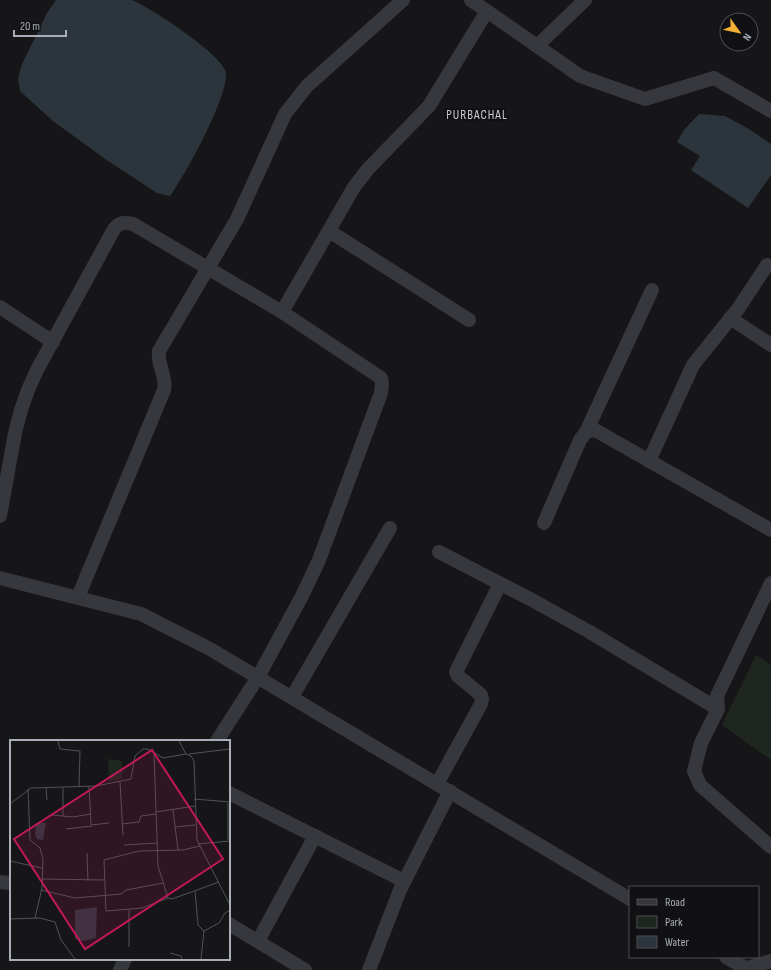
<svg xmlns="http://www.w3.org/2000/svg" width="771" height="970" font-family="'Sofia Sans Condensed',sans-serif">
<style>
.green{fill:#1e261f}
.water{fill:#2c353c}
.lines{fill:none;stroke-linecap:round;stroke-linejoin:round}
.street{stroke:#37383d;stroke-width:14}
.labels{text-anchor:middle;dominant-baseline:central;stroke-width:4;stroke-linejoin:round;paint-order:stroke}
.neighbourhood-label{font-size:13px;letter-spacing:1px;fill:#c9ccd4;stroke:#111113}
.inset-road{fill:none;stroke:#505258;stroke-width:1}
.view{fill:#c2185b;fill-opacity:0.15;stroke:#c2185b;stroke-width:2}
.inset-edge{fill:none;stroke:#a8adb8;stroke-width:2}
</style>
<rect width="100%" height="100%" fill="#161618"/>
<polygon class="green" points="756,655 771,665 771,760 722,725"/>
<g class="water">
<path d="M56,0c18,0 36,0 54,0 7,0 16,0 22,0 16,6 93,56 94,73 2,24 -41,103 -56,123l-13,-3 -49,-32 -55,-40 -33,-30 -2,-13 4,-14 25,-51z"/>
<polygon points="699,114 725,116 749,129 771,144 771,175 748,208 691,170 700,156 677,142 684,130"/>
</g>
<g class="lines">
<g class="street">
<polyline points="471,0 580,76 645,99 714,78 771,111"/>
<polyline points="537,46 585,0"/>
<polyline points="329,231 469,320"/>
<polyline points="0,307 53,342"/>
<polyline points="282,312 354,187 368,169 429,106 487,11"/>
<polyline points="730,318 771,345"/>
<polyline points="586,432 652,290"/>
<polyline points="649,461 693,365 738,309 767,265"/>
<path d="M0,516l15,-83 6,-23 7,-20 9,-20 77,-141c6,-7 10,-7 19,-5l149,88 99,66 1,6 -1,9 -62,167 -17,36 -44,81 -41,64"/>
<polyline points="544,523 580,440 586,432 595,430 771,530"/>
<polyline points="439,552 532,600 588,631 718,709"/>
<polyline points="0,578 141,614 210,649 630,899"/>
<polyline points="771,583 717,696 718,709 701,743 694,771 700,785 771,847"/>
<path d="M78,597l86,-207c3,-14 -7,-24 -5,-39l78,-132 48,-105 22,-28 96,-86"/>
<polyline points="292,697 390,528"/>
<polyline points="437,784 481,704 482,699 481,695 458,676 456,672 500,584"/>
<polyline points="229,793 404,881"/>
<polyline points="0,882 11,883"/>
<polyline points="229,924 305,970"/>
<polyline points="258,941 315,836"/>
<polyline points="726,957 745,968"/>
<polyline points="120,970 125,959"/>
<polyline points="369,970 400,890 450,791"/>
<polyline points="740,970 771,961"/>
</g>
</g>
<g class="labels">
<g class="neighbourhood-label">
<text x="477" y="115">PURBACHAL</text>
</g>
</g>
<g transform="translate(10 740)">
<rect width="220" height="220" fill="#161618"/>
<path d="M98,19l14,2v18l-13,2z" fill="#1e261f"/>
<path d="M26,83h10l-3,17 -6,-1 -2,-4zM87,167l-1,31 -13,3 -8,-2v-29z" fill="#2c353c"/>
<path class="inset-road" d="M48,1l2,8 20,2 -1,35M169,1l7,13 5,2 3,5 3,79 33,65M144,14l4,112 10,32 4,1 47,-17M179,14l41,-5M110,41l3,54M79,46l2,39 18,-2M36,47l1,13M18,49l2,51 10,8 3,11 -1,29 -7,30M184,59l36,3M218,63v37M0,64l21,-16 65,-2 35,-7 4,-23 8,-7h5l15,9 23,-4M163,70l5,40M146,72l39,-6M42,75l21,2 18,-3M53,76v-29M112,84l17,-2 2,-6 15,-2M165,87l20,-2M56,89l26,-3M188,104l32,-3M114,105l33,-2M77,113l1,28M0,121l32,7M32,139l62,1M31,150l34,8 46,-4 5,-4 37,-7M185,151l3,34 6,6M158,158l-26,10 -36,3 -2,-51 35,-9 44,-1 17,-4M0,179l30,-1 15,4 6,18 14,19M119,207v-37M160,213l11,3 1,3M191,219l3,-28 15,-8 6,-10 5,-3"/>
<path class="view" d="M142,10l71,109 -138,90 -71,-110z"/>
<rect width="220" height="220" class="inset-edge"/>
</g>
<rect x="629" y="886" width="130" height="72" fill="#111113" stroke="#4d4f55"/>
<rect x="637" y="899" width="20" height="6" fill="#37383d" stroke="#4d4f55"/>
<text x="665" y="906" font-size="12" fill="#a8adb8">Road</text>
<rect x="637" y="916" width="20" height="12" fill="#1e261f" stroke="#4d4f55"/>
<text x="665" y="926" font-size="12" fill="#a8adb8">Park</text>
<rect x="637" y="936" width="20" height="12" fill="#2c353c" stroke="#4d4f55"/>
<text x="665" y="946" font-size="12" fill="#a8adb8">Water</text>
<g transform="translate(739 32) rotate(123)"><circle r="19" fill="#111113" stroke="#4d4f55"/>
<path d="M0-3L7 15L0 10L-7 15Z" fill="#f2b134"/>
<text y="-6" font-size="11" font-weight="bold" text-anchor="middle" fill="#a8adb8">N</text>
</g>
<path d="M14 30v6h52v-6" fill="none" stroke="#a8adb8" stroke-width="2"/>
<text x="20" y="30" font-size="12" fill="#a8adb8" stroke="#111113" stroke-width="3" paint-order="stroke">20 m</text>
</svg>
